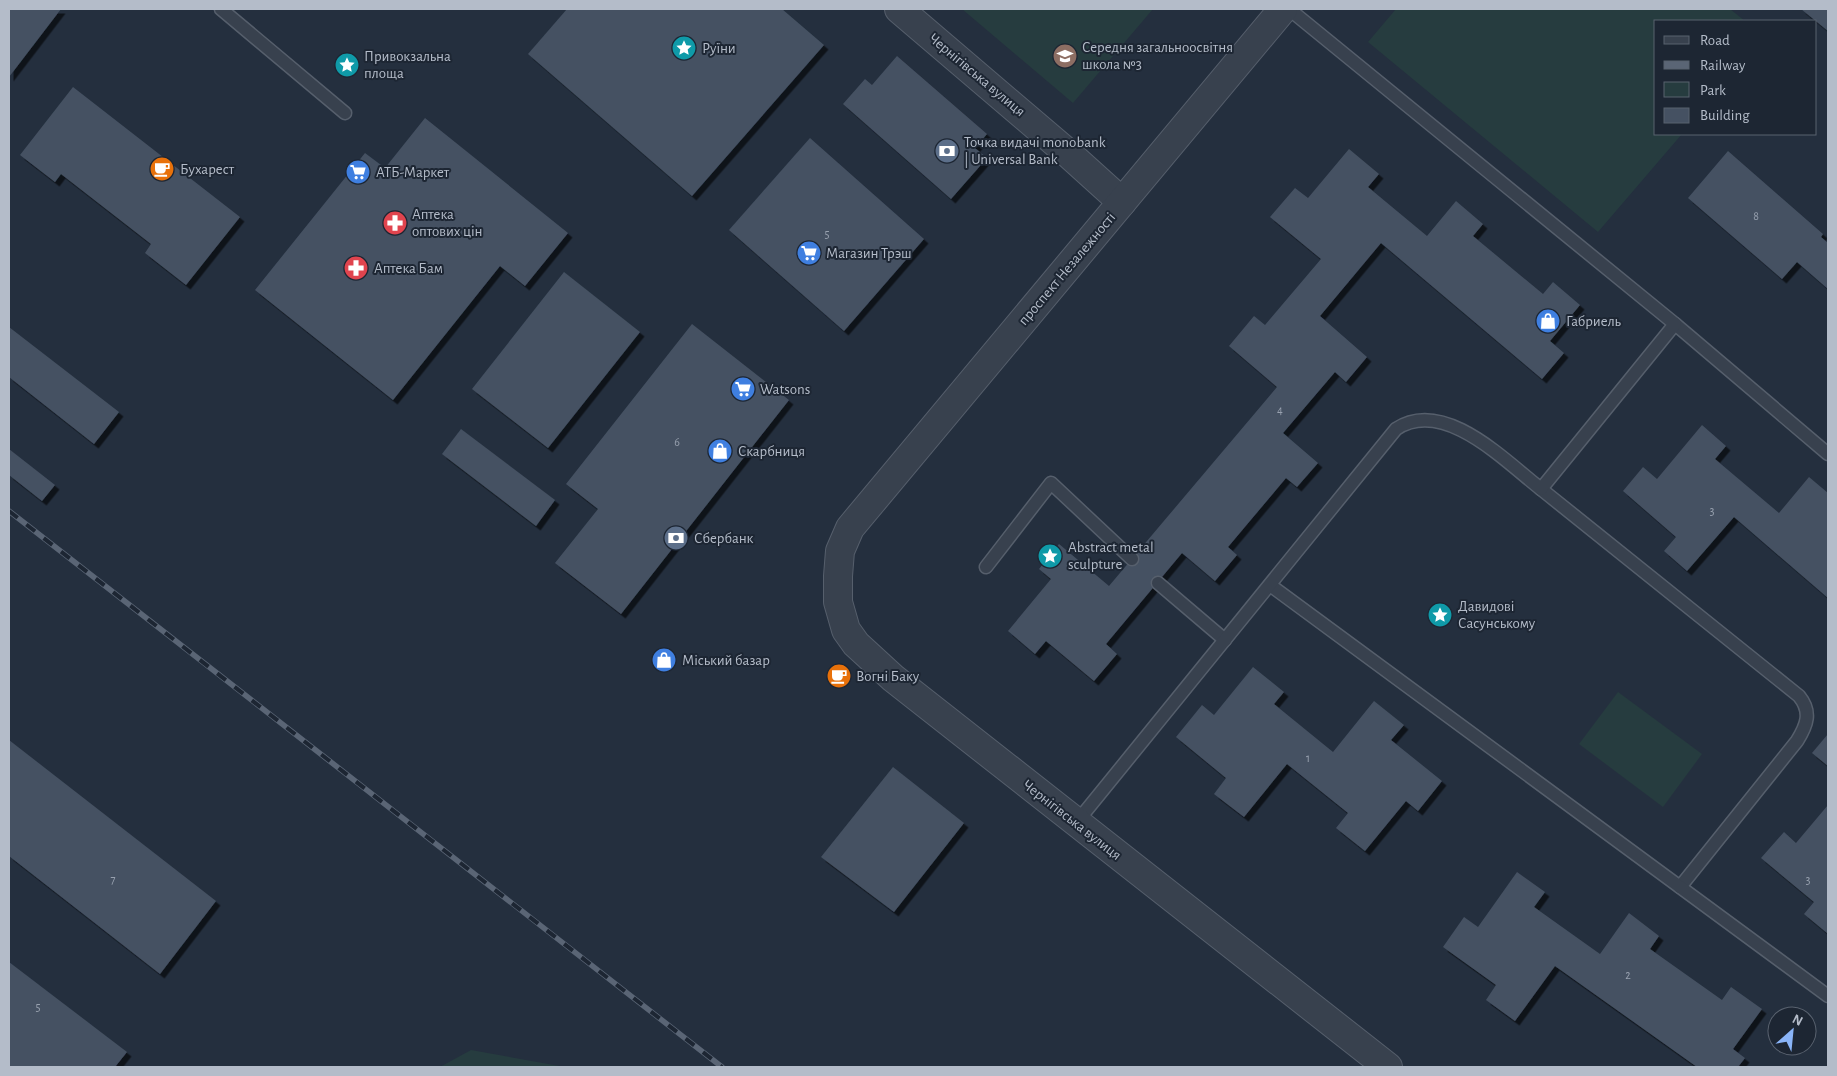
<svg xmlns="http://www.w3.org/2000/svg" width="1837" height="1076" font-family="'Alegreya Sans',sans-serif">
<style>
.green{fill:#263c3f}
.building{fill:#455162;filter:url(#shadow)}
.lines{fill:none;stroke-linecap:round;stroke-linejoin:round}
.service-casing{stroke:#565f6c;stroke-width:15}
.tertiary-casing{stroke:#565f6c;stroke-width:30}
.service{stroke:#38414e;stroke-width:12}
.tertiary{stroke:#38414e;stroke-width:28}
.rail-casing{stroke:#5a6575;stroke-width:5.5}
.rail{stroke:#1d2633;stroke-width:4;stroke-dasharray:11;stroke-linecap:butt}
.labels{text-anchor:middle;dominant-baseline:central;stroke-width:4;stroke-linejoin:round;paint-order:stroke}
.number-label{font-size:12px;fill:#98a1af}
.poi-label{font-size:15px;fill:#b4bcc9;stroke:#1d2633;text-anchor:start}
.street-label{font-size:15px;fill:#b4bcc9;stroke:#1d2633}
</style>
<defs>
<filter id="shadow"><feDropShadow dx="4.5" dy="4.5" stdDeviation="0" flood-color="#0009"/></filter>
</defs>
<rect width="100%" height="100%" fill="#242f3e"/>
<g class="green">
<polygon points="962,9 1153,9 1073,103"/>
<polygon points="1396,9 1730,9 1745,21 1656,21 1656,134 1682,134 1598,232 1368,42"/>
<polygon points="1618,692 1702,754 1663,807 1579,744"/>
<polygon points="471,1050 565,1067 440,1067"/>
</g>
<g class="building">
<polygon points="9,9 61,9 9,77"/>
<polygon points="567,9 782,9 824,45 692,196 528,54"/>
<polygon points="1801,9 1828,9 1828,31"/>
<polygon points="897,56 987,134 975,148 987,158 951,199 843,104 865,79 872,85"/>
<polygon points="73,87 240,217 186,285 145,253 151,244 61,174 55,182 20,155"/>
<polygon points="425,118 568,233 525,286 500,266 393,400 255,290 365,153 385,168"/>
<polygon points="810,138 924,239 844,331 729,230"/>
<polygon points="1349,149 1379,174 1368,187 1427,236 1456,201 1483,224 1473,236 1543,294 1553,282 1580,305 1550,341 1564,353 1542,379 1381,243 1320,316 1367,357 1346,382 1335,372 1283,433 1318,463 1297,487 1286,478 1228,547 1237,555 1215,581 1182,553 1106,644 1117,654 1094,681 1046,641 1035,654 1008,631 1051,579 1039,569 1059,544 1109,586 1277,387 1229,346 1254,316 1265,325 1321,259 1270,217 1295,188 1308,198"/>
<polygon points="1728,151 1823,234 1821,237 1828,243 1828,289 1797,262 1782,279 1688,198"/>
<polygon points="564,272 640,332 548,448 472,389"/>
<polygon points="692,324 789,400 621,614 555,563 598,509 566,484"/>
<polygon points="9,327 119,412 94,444 9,377"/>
<polygon points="1702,425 1726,446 1715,459 1779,513 1809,477 1828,493 1828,598 1734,517 1687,571 1664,551 1676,537 1623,491 1643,467 1657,479"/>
<polygon points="461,429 555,500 536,526 442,454"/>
<polygon points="9,449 55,485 42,501 9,475"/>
<polygon points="1253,667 1284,692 1274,704 1333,752 1374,701 1404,725 1391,740 1442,781 1418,811 1406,801 1365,851 1336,828 1348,813 1287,764 1244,817 1214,794 1226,778 1176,737 1202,705 1214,715"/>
<polygon points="1828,734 1828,766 1812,753"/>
<polygon points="9,740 216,901 160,974 9,856"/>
<polygon points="893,767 964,823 894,912 821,857"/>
<polygon points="1828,805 1828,932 1827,933 1804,914 1814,902 1761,858 1784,832 1796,843"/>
<polygon points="1517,872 1545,892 1534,907 1600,954 1629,913 1659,936 1650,949 1722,1000 1731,987 1762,1009 1733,1049 1745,1058 1738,1067 1697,1067 1555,966 1515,1021 1486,1000 1496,985 1443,947 1464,917 1478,927"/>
<polygon points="9,962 127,1052 115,1067 9,1067"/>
</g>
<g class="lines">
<defs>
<g id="service">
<polyline points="221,9 345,113"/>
<polyline points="1675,324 1828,454"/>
<path d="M1541,489l258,207c13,16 8,29 -2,45l-117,146"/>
<polyline points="986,567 1051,483 1132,559"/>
<polyline points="1158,583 1225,640"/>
<polyline points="1270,585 1828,996"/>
<path d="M1076,823l320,-394c48,-32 109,32 145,60l134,-165 -386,-315"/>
</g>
<g id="tertiary">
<polyline points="899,9 1070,155 1122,202"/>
<polyline points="1283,9 850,528 840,551 838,576 838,602 846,630 856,644 893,678 1388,1067"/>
</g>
</defs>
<use href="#service" class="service-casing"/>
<use href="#tertiary" class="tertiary-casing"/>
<use href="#service" class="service"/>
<use href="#tertiary" class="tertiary"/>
<defs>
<polyline id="rail" points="9,511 722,1067"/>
</defs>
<use href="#rail" class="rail-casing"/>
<use href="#rail" class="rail"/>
</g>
<defs>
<symbol id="sight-disc" viewBox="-11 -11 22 22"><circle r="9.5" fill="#0f9aa8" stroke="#1d2633"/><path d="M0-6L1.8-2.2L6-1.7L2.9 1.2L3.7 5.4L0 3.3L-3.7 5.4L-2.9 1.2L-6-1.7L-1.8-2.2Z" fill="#fff"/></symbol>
<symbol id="school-disc" viewBox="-11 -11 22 22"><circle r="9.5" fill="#8d6e63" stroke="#1d2633"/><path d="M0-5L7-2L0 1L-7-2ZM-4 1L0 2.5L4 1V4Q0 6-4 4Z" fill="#fff"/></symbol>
<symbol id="bank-disc" viewBox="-11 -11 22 22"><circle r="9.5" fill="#5c6f8a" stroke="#1d2633"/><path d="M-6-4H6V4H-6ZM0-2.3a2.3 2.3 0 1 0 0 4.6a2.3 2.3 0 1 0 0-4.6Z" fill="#fff"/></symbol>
<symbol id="cafe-disc" viewBox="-11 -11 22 22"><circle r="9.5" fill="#e8710a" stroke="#1d2633"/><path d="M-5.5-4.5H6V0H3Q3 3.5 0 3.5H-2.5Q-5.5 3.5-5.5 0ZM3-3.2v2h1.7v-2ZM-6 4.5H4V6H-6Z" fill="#fff"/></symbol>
<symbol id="supermarket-disc" viewBox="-11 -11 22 22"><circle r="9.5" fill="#3f7fe0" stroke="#1d2633"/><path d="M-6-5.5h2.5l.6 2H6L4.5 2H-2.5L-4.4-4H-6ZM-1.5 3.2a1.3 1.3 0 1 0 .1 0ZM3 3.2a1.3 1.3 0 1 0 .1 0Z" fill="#fff"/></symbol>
<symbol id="pharmacy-disc" viewBox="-11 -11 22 22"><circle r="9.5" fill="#e0444e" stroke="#1d2633"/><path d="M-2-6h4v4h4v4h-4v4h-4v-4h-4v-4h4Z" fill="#fff"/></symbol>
<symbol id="shop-disc" viewBox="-11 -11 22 22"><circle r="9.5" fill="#3f7fe0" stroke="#1d2633"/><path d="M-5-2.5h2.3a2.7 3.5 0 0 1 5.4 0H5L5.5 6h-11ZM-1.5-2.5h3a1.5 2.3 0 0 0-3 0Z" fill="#fff"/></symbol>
</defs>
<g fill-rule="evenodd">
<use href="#sight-disc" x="670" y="34" width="28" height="28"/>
<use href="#school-disc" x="1051" y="42" width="28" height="28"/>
<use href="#sight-disc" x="333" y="51" width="28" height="28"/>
<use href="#bank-disc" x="933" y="137" width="28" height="28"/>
<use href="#cafe-disc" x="148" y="155" width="28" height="28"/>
<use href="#supermarket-disc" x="344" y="158" width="28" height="28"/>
<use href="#pharmacy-disc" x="381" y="209" width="28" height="28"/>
<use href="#supermarket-disc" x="795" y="239" width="28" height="28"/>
<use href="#pharmacy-disc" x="342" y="254" width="28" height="28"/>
<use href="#shop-disc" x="1534" y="307" width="28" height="28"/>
<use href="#supermarket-disc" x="729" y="375" width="28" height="28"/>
<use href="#shop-disc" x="706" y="437" width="28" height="28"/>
<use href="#bank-disc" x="662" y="524" width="28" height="28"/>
<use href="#sight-disc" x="1036" y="542" width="28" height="28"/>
<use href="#sight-disc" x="1426" y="601" width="28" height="28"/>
<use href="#shop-disc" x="650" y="646" width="28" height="28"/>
<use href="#cafe-disc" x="825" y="662" width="28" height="28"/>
</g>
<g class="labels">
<g class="number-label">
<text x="1756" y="216">8</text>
<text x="827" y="234">5</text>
<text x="1280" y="410">4</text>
<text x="677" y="442">6</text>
<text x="1712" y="511">3</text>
<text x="1308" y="758">1</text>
<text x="113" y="879">7</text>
<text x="1808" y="880">3</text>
<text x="1628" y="975">2</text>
<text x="38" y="1007">5</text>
</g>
<g class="poi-label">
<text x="1082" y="47">Середня загальноосвітня<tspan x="1082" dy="17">школа №3</tspan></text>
<text x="702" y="48">Руїни</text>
<text x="364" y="56">Привокзальна<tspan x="364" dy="17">площа</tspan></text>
<text x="964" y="142">Точка видачі monobank<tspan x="964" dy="17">| Universal Bank</tspan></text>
<text x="180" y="169">Бухарест</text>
<text x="376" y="172">АТБ-Маркет</text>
<text x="412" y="214">Аптека<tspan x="412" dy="17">оптових цін</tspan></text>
<text x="826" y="253">Магазин Трэш</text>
<text x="374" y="268">Аптека Бам</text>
<text x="1566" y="321">Габриель</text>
<text x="760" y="389">Watsons</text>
<text x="738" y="451">Скарбниця</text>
<text x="694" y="538">Сбербанк</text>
<text x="1068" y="547">Abstract metal<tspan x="1068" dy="17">sculpture</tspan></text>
<text x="1458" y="606">Давидові<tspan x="1458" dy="17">Сасунському</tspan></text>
<text x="682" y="660">Міський базар</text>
<text x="856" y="676">Вогні Баку</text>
</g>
<g class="street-label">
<text transform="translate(977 75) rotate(40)">Чернігівська вулиця</text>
<text transform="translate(1067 269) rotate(-50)">проспект Незалежності</text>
<text transform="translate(1072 820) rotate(38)">Чернігівська вулиця</text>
</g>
</g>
<rect width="1837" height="1076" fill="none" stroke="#b4bcc9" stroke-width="20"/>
<rect x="1654" y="20" width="162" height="115" fill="#1d2633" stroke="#59626f"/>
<rect x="1664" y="36" width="25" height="8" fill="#38414e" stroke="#59626f"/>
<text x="1700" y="45" font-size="15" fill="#b4bcc9">Road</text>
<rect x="1664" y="61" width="25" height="8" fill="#5a6575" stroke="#59626f"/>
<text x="1700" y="70" font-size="15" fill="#b4bcc9">Railway</text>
<rect x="1664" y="82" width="25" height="15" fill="#263c3f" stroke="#59626f"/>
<text x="1700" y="95" font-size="15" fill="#b4bcc9">Park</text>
<rect x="1664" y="108" width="25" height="15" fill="#455162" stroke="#59626f"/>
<text x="1700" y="120" font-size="15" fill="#b4bcc9">Building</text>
<g transform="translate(1792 1031) rotate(27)"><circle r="24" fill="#1d2633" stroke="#59626f"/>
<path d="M0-4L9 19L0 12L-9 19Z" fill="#8ab4f8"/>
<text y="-8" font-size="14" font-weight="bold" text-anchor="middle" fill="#b4bcc9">N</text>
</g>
</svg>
